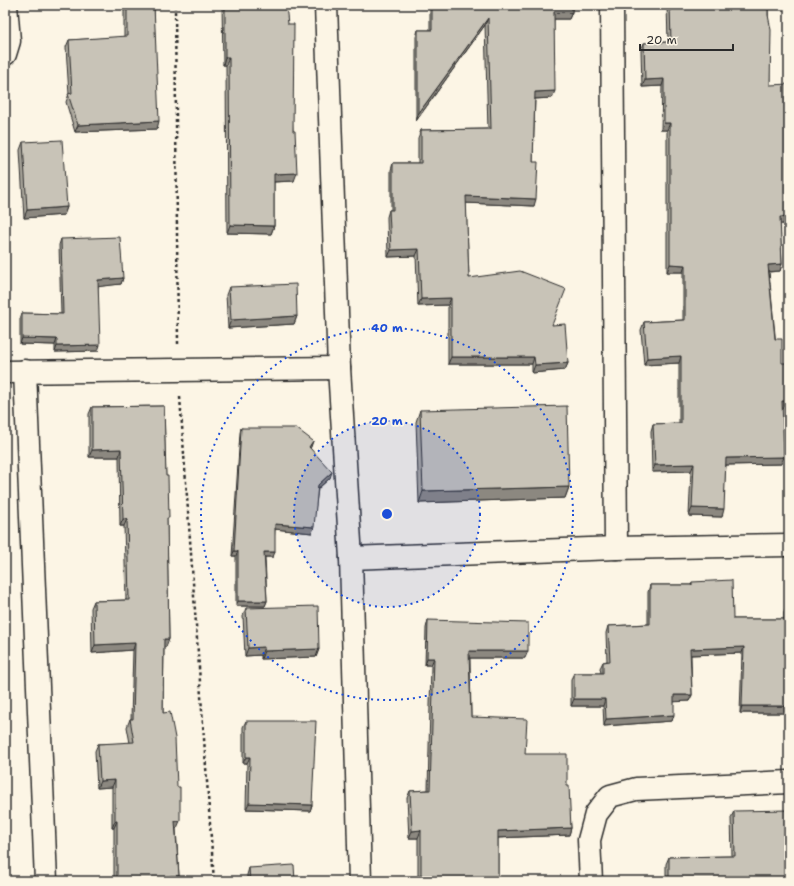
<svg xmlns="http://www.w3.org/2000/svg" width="794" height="886" font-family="'Shantell Sans',sans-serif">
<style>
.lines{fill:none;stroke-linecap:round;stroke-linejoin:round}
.street-casing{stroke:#2b2b2b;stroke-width:25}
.path{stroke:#2b2b2b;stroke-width:2.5;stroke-dasharray:3 3;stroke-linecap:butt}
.street{stroke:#fcf5e5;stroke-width:22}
.wall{fill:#aca89d;stroke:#2b2b2b}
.shaded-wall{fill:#8c8880;stroke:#2b2b2b}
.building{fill:#c8c3b7;stroke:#2b2b2b}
.ring{fill:none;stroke:#1d4ed8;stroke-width:2;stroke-dasharray:2 4}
.centre{fill:#1d4ed8;stroke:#fcf5e5;stroke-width:2}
.ring-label{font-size:12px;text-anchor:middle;font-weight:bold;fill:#1d4ed8;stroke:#fcf5e5;stroke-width:3.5;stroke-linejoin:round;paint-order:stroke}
</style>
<rect width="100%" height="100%" fill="#fcf5e5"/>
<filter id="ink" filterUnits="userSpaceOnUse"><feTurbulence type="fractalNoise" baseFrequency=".025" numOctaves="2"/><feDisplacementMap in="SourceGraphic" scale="8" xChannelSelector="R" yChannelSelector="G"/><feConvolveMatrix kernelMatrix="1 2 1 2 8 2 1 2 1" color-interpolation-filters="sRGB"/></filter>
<g filter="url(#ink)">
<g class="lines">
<defs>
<g id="street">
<polyline points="326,5 339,368 351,558 360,881"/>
<polyline points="612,5 616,548"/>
<polyline points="5,54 9,41 6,5"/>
<polyline points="25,371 46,881"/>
<polyline points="5,372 339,368"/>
<polyline points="351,558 616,548 789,545"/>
<polyline points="591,881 589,840 596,814 610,796 636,789 789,782"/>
</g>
</defs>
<use href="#street" class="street-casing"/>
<g class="path">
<polyline points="175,5 178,344"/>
<polyline points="180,397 214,881"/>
</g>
<use href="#street" class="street"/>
</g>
<g class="wall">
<polygon points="124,5 154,5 157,129 75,132 66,102 69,94 66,47 69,40 124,37"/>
<polygon points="222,5 286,5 293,131 294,181 274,182 274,226 271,234 227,233 226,65 223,65"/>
<polygon points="430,5 572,5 572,12 569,19 554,19 552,98 535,99 533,162 534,206 466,203 469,278 552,325 568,363 565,370 532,373 532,364 448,364 448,305 418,306 416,256 388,257 387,217 389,210 391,210 391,170 393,163 418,163 418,138 421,130 488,129 485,25 416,121 416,37 418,30 430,30"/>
<polygon points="667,5 768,5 770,85 788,224 780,224 782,264 780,271 769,272 782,408 781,464 726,465 722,517 689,516 691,471 652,472 651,431 653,424 679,423 679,363 644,365 641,330 644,322 683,320 683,272 667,272 667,130 661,130 662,86 642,87 641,50 644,43 668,42"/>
<polygon points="23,142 67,207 64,215 24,218 20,150"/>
<polygon points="61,239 123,278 121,284 98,286 98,351 55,352 55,345 20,344 20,319 22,313 61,314 59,245"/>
<polygon points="229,287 297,316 294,324 228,328 226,295"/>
<polygon points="164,406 167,524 169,639 166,647 164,647 163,713 177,828 176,828 179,876 177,881 114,881 114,828 112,828 112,787 97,788 95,751 98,744 130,743 127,727 130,719 131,719 133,650 92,653 91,608 94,601 126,600 124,526 120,526 119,457 89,457 89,414 92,407"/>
<polygon points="420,410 569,487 565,498 419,503 416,422"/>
<polygon points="241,428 313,441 310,448 330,478 318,489 312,533 275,529 273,557 265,557 267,601 265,606 236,606 236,556 232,556 240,433"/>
<polygon points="692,582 733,619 784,619 784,613 786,607 789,716 786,716 786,713 740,713 742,653 691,655 692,695 689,701 674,701 672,721 604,726 603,706 571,706 571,679 574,673 601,673 600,668 603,662 607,661 606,633 608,626 648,624 648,592 650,585 691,585"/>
<polygon points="246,608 319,649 316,657 261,659 261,655 245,656 243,616"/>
<polygon points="428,620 525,658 470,658 471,717 525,754 567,786 571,828 569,835 498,838 498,881 418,881 418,838 409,838 407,798 410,791 428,790 431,665 425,665 426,628"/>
<polygon points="246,721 312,805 310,811 246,809 247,763 243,763 243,727"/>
<polygon points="734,811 789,881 666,881 666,864 669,857 732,856 731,818"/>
<polygon points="249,868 295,881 247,881 247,875"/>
</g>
<g class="shaded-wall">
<polygon points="554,12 572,12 569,19 551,19"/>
<polygon points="488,18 485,25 416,121 418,114"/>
<polygon points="225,57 229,57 226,65 223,65"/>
<polygon points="664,79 662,86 642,87 645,80"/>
<polygon points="555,91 552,98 532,99 535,92"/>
<polygon points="159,121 157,129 75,132 78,125"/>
<polygon points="664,123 670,123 667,130 661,130"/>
<polygon points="297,173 294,181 271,182 274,174"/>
<polygon points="466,196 536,199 534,206 464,203"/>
<polygon points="67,207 64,215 24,218 27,210"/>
<polygon points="780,217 789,217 789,220 788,224 778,224"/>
<polygon points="230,225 274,226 271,234 227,233"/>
<polygon points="419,249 416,256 388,257 391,250"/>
<polygon points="670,264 685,265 683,272 667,272"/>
<polygon points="782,264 780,271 766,272 768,265"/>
<polygon points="123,278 121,284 96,287 98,280"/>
<polygon points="451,298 448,305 418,306 421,299"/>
<polygon points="297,316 294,324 228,328 231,320"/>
<polygon points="22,338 57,339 55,345 20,344"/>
<polygon points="100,345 98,351 55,352 57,346"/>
<polygon points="681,356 679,363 644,365 647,358"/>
<polygon points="451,357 534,357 532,364 448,364"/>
<polygon points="568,363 565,370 532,373 535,365"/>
<polygon points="782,401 789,401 789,408 779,408"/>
<polygon points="313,441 311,447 307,452 309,447"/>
<polygon points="121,449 119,457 89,457 92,450"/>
<polygon points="784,457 781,464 724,465 726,458"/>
<polygon points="694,464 691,471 652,472 655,465"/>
<polygon points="332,472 330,478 316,490 318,485"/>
<polygon points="569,487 565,498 419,503 423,491"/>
<polygon points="692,508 724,509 722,517 689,516"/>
<polygon points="123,519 127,519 124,526 120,526"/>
<polygon points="275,524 314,527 312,533 274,529"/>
<polygon points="234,551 238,551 236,556 232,556"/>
<polygon points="264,552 275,552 273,557 262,557"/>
<polygon points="238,601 267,601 265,606 236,606"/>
<polygon points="164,639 169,639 166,647 162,647"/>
<polygon points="135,643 133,650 92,653 95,645"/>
<polygon points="264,647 261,655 245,656 248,648"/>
<polygon points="744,647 742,653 688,655 690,649"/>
<polygon points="319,649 316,657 261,659 264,651"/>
<polygon points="469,651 528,651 525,658 467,658"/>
<polygon points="427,658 434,658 431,665 425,665"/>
<polygon points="674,695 692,695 689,701 671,702"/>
<polygon points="574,699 605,699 603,706 571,706"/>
<polygon points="742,706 788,706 786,713 740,713"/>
<polygon points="788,709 789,709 789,716 786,716"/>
<polygon points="674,715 672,721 604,726 606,719"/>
<polygon points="246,757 250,757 247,763 243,763"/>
<polygon points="115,780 112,787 97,788 100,781"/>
<polygon points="249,803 312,805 310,811 246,809"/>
<polygon points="115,821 117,821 114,828 112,828"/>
<polygon points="175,821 180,821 177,828 173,828"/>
<polygon points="571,828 569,835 495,838 498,831"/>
<polygon points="421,830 418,838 409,838 412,831"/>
<polygon points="179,876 177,881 117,881 117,880"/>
</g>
<g class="building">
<polygon points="127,5 154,5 159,121 78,125 68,94 72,93 69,40 127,36"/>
<polygon points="225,5 286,5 288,24 294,24 293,131 295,131 297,173 274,174 274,226 230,225 229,57 225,57"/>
<polygon points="432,5 572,5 572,12 554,12 555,91 535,92 533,162 538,162 536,199 466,196 469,278 520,271 566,289 552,325 565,324 568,363 535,365 534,357 451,357 451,298 421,299 419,249 391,250 389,210 393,210 393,163 421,163 421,130 491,129 488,18 418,114 418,30 432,30"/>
<polygon points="670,5 768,5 768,15 771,30 770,85 789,84 789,217 780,217 782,264 768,265 775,339 782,339 782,363 789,363 789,401 782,401 784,457 726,458 724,509 692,508 694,464 655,465 653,424 681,423 681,356 647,358 644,322 685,320 685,265 670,264 670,123 664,123 664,79 645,80 644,43 671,42"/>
<polygon points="62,140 67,207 27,210 23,142"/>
<polygon points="120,237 123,278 98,280 100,345 57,346 57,339 22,338 22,313 63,314 61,239"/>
<polygon points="296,284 297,316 231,320 229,287"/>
<polygon points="164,406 166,476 168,476 169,518 167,518 169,639 164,639 163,713 170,712 175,738 177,787 180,787 180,821 175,821 179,876 170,876 171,880 117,880 117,821 115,821 115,780 100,781 98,744 134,742 130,719 133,719 135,643 95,645 94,601 129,600 127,519 123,519 121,449 92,450 92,407"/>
<polygon points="567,406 569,487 423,491 420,410"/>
<polygon points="241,428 296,428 313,441 309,447 332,472 318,485 314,527 275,524 275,552 264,552 267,601 238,601 238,551 234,551"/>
<polygon points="732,580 733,619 786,619 786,607 789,607 789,709 788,709 788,706 742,706 744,647 690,649 692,695 674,695 674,715 606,719 605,699 574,699 574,673 603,673 603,662 610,661 608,626 650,624 650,585 692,585 692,582"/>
<polygon points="318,606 319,649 264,651 264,647 248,648 246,608"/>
<polygon points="428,620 528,623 528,651 469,651 471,717 527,719 525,754 567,754 567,786 569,786 571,828 498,831 498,881 421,881 421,830 412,831 410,791 430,790 434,658 427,658"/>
<polygon points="246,721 316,721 312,805 249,803 250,757 246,757"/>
<polygon points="789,810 789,881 669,881 669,857 735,856 734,811"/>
<polygon points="294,865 295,881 250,881 249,868"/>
</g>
</g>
<circle cx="387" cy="514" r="93" fill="#1d4ed8" fill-opacity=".12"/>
<g class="ring">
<circle cx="387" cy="514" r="93"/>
<circle cx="387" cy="514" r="186"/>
</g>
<circle cx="387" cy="514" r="6" class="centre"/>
<g class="ring-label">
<text x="387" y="332">40 m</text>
<text x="387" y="425">20 m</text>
</g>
<rect width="794" height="886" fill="none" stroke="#fcf5e5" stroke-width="20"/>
<rect x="10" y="10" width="774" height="866" fill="none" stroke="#2b2b2b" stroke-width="1.5" filter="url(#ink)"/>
<path d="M640 44v6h93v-6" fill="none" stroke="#2b2b2b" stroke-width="2"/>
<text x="646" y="44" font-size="12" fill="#2b2b2b" stroke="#fcf5e5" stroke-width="3" paint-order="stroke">20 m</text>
</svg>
